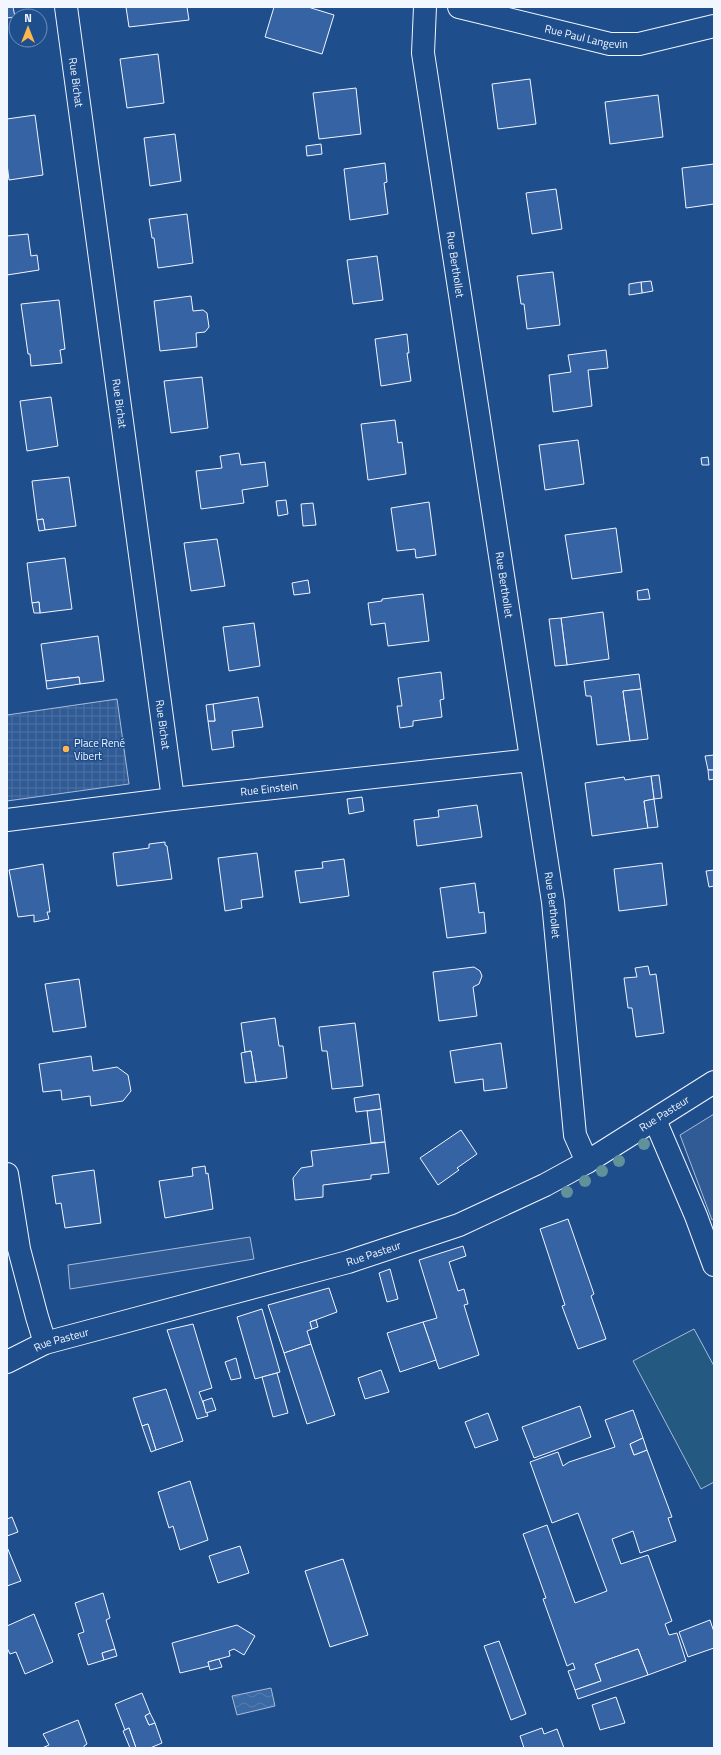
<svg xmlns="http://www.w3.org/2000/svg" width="721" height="1755" font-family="'Titillium Web',sans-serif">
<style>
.green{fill:#245a82;stroke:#a8bbd7}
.parking{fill:#305b95;stroke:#a8bbd7}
.plaza{fill:url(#plaza-grid);stroke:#a8bbd7}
.water{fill:url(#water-waves);stroke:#a8bbd7}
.building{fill:#3563a3;stroke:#f2f6ff}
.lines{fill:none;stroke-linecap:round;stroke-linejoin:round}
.street-casing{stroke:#f2f6ff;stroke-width:24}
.street{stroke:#1f4e8c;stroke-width:22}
.tree{fill:#61919a}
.poi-dot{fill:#ffb74d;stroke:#1f4e8c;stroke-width:1.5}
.labels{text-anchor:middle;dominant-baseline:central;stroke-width:3;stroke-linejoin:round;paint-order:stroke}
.street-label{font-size:11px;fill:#f2f6ff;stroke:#1f4e8c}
.poi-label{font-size:11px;fill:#f2f6ff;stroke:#1f4e8c;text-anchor:start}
</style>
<defs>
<pattern id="plaza-grid" width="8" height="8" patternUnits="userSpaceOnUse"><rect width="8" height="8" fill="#305b95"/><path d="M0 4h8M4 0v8" fill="none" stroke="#4e73a5"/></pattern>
<pattern id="water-waves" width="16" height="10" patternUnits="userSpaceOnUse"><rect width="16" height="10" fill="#3b69a3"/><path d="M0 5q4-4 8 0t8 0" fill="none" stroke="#587fb1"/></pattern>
</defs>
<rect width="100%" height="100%" fill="#1f4e8c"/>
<polygon class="green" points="694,1329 714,1366 714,1482 701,1489 633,1361"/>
<g class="parking">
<polygon points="714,1114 714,1219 712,1220 680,1135"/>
<polygon points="250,1237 254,1259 70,1289 68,1265"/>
</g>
<polygon class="plaza" points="117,699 129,784 7,801 7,715"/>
<polygon class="water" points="271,1688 275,1706 237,1715 232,1696"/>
<g class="building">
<polygon points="7,7 13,7 15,17 7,18"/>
<polygon points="126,7 187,7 189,20 129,27"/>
<polygon points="274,7 308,7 334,15 322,54 265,37"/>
<polygon points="158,54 164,103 127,108 120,59"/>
<polygon points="530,79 536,124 498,129 492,84"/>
<polygon points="356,88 361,134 319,139 313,93"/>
<polygon points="658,95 663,137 610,144 605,102"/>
<polygon points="35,115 43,175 9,180 7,164 7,119"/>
<polygon points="175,134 181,181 150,186 144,138"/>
<polygon points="321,144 322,154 307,156 306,146"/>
<polygon points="385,163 387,182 384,183 388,214 350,220 344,169"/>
<polygon points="714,164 714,204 686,208 682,168"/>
<polygon points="556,189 562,229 532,234 526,193"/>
<polygon points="187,214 193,263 158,268 154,238 152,238 149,219"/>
<polygon points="28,234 31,256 37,255 39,270 7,275 7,236"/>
<polygon points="377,256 383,300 353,304 347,260"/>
<polygon points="553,272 560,325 527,329 524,304 521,304 517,276"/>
<polygon points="651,281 653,291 642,293 641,282"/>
<polygon points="641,282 642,293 629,295 629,284"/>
<polygon points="191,296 193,311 203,310 207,313 209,327 205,332 196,333 197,347 160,351 154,301"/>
<polygon points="59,300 65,349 60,350 62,363 31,366 30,354 28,354 21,304"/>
<polygon points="407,334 409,353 407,353 411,381 381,386 375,339"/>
<polygon points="606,350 608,368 588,370 592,406 553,412 549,375 571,372 568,355"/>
<polygon points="202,377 208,428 171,433 164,381"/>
<polygon points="51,397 58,446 27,451 20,401"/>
<polygon points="395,420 398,443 402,442 406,474 368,480 361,424"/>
<polygon points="578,440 584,484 545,490 539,445"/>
<polygon points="239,453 241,465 265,462 268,486 242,490 244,503 201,509 196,471 222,468 220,456"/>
<polygon points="708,457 709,465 702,465 701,458"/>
<polygon points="69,477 76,526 45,530 43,519 37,520 32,481"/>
<polygon points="286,500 288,514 278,516 276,501"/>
<polygon points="429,502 436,555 416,558 415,549 397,551 391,508"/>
<polygon points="313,503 316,525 303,526 301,504"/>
<polygon points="43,519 45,530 39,531 37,520"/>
<polygon points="616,528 622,572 572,579 565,535"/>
<polygon points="217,539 225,586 191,591 184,543"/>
<polygon points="65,558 72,609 40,613 39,602 32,603 27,563"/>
<polygon points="308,580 310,593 294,595 292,583"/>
<polygon points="648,589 650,599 638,600 637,591"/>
<polygon points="423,594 429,641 388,646 385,623 371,625 368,603 382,601 382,599"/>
<polygon points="39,602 40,613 34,613 32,603"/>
<polygon points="603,612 609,659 567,665 561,618"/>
<polygon points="561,618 567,665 555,666 549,619"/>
<polygon points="254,623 260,666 229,671 223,627"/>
<polygon points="98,636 104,681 80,684 79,677 46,681 41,644"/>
<polygon points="441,672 444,699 440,700 442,717 413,721 413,726 400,728 397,706 402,706 398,678"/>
<polygon points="639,674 641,689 623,691 630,741 597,745 591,696 586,696 584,681"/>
<polygon points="79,677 80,684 47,689 46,681"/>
<polygon points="641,689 648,739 630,741 623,691"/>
<polygon points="258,697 263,727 232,731 234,747 212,750 208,721 215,721 213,704"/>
<polygon points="213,704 215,721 208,721 206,705"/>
<polygon points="714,755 714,770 708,770 705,756"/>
<polygon points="708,770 714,770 714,779 709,780"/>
<polygon points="659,775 662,798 654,799 651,776"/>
<polygon points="651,776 654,799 644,801 648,828 592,836 585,783 624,777 625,780"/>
<polygon points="362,797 364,811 349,814 347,799"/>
<polygon points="654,799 658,827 648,828 644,801"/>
<polygon points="477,805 482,837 417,846 414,820 439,817 438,810"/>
<polygon points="165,842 165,845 167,846 172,879 117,886 113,853 149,848 149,844"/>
<polygon points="257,853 263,897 241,900 242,908 225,911 218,858"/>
<polygon points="344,859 349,896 300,903 295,871 323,868 322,862"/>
<polygon points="662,863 667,905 619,911 614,869"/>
<polygon points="43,864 50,912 47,912 49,919 34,922 34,915 18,917 9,870"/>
<polygon points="714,870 714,886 709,887 706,871"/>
<polygon points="475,883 479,913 484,912 486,933 447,938 440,888"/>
<polygon points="648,966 650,975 656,974 664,1033 636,1037 632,1008 628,1008 624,978 637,977 635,968"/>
<polygon points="474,967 480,971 482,976 479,984 473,987 477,1016 439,1021 433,972"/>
<polygon points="79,979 86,1027 53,1032 45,984"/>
<polygon points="275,1018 279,1046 283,1046 287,1078 256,1082 251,1051 245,1052 241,1023"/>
<polygon points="355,1023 363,1086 332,1089 327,1051 322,1051 319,1027"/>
<polygon points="501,1043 507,1088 484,1091 483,1079 455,1083 450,1051"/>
<polygon points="251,1051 256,1082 245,1083 241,1053"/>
<polygon points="91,1056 93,1071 117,1067 128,1075 131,1091 123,1101 91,1106 90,1096 62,1100 61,1090 43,1092 39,1064"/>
<polygon points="379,1094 381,1109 356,1112 354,1098"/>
<polygon points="381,1109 385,1142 371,1143 367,1111"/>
<polygon points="461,1130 477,1154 457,1168 459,1170 438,1185 420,1158"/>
<polygon points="385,1142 389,1173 371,1175 371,1179 323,1185 323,1197 295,1200 293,1178 301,1168 313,1166 311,1151"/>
<polygon points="205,1166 206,1174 208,1173 213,1209 165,1218 159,1181 193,1176 192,1168"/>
<polygon points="94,1170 101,1223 65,1228 61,1203 56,1204 52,1176"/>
<polygon points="568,1219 594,1294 591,1296 606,1339 578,1349 562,1306 565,1305 540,1229"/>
<polygon points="463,1246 466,1256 449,1262 458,1291 464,1289 468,1304 464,1305 479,1355 439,1369 423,1322 437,1318 419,1260"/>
<polygon points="390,1269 398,1299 387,1302 379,1273"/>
<polygon points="329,1288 337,1312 310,1322 312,1329 307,1331 311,1344 284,1353 268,1305"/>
<polygon points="262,1309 280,1372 255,1379 237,1317"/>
<polygon points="316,1320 318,1327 312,1329 310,1322"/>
<polygon points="423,1322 436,1360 400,1372 387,1333"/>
<polygon points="193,1324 212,1388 199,1392 208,1416 197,1419 167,1330"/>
<polygon points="311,1344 335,1415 307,1424 284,1353"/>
<polygon points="236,1358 241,1378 231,1380 225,1362"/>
<polygon points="381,1370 389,1392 365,1399 358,1378"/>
<polygon points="277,1373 288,1413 273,1417 262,1377"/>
<polygon points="166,1389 183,1441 156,1450 148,1424 142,1426 133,1398"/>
<polygon points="212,1398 216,1410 206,1413 203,1401"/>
<polygon points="580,1406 591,1437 534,1458 522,1427"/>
<polygon points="633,1410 643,1438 630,1444 634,1455 647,1450 672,1517 668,1518 676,1541 640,1553 633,1531 612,1539 621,1564 648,1555 672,1621 665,1624 669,1635 677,1633 686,1661 648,1675 638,1649 595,1664 601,1681 575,1690 568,1671 575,1669 573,1663 567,1666 543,1599 546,1598 523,1534 547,1525 575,1603 607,1591 578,1513 552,1523 530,1462 558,1452 563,1466 569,1462 615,1447 605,1420"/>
<polygon points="488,1413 498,1440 475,1448 465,1422"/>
<polygon points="148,1424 156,1450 151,1452 142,1426"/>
<polygon points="643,1438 647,1450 634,1455 630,1444"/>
<polygon points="190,1481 208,1540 180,1550 173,1526 169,1528 158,1492"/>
<polygon points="12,1517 18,1532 7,1536 7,1519"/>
<polygon points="240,1546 249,1573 218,1583 209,1556"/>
<polygon points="7,1547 21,1581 7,1586"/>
<polygon points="343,1559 368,1635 330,1647 305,1571"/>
<polygon points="103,1593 110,1618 106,1620 115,1649 102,1653 104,1660 88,1665 78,1634 84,1632 75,1603"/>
<polygon points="34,1614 53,1662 25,1674 16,1652 10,1654 7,1648 7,1626"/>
<polygon points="710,1620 714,1632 714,1648 688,1657 679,1632"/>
<polygon points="237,1625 255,1636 244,1655 234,1649 229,1651 230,1656 208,1662 209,1666 180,1673 172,1643"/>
<polygon points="499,1641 526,1714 511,1720 484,1646"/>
<polygon points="115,1649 117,1656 104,1660 102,1653"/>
<polygon points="638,1649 648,1675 578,1699 575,1690 601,1681 595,1664"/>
<polygon points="219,1659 222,1667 210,1670 208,1662"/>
<polygon points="142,1693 150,1713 145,1716 149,1725 155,1723 162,1743 150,1748 136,1748 129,1728 125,1730 115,1704"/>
<polygon points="616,1697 625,1723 600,1730 592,1705"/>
<polygon points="150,1713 155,1723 149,1725 145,1716"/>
<polygon points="78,1720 87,1744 84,1746 84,1748 42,1748 49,1745 43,1734"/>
<polygon points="129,1728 136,1748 130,1748 123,1731"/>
<polygon points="542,1728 544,1734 557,1729 564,1748 524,1748 520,1736"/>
</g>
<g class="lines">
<defs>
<g id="street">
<path id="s1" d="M66,7l107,792"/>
<path id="s2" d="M425,7l-2,46 130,849 22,233 12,27"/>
<path id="s3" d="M459,7l151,37h29l75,-18"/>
<path id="s4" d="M7,820l166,-21 358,-39"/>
<polyline points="655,1120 696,1216 714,1265"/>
<polyline points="7,1174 19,1249 37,1317 45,1343"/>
<path id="s5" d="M7,1362l38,-19 303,-81 111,-37 86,-40 42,-23 127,-80"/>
</g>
</defs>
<use href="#street" class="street-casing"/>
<use href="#street" class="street"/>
</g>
<g class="tree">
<circle cx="644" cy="1144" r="6"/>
<circle cx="619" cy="1161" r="6"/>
<circle cx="602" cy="1171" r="6"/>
<circle cx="585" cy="1181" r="6"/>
<circle cx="567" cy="1192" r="6"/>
</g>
<circle class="poi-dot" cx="66" cy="749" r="4"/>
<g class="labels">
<g class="street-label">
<text stroke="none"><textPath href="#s3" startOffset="131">Rue Paul Langevin</textPath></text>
<text stroke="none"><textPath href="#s1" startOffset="76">Rue Bichat</textPath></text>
<text stroke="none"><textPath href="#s2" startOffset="260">Rue Berthollet</textPath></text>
<text stroke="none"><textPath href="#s1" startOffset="400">Rue Bichat</textPath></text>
<text stroke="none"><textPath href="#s2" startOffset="584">Rue Berthollet</textPath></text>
<text stroke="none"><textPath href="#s1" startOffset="724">Rue Bichat</textPath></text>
<text stroke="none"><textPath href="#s4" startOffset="264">Rue Einstein</textPath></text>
<text stroke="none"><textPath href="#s2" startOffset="908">Rue Berthollet</textPath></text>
<text stroke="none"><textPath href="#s5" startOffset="707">Rue Pasteur</textPath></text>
<text stroke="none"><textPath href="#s5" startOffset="383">Rue Pasteur</textPath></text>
<text stroke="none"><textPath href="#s5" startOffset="59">Rue Pasteur</textPath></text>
</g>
<g class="poi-label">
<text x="74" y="743">Place René<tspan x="74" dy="13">Vibert</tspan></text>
</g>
</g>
<rect width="721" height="1755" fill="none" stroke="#f2f6ff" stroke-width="16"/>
<g transform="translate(28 28)"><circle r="19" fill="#1f4e8c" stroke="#7391ba"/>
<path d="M0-3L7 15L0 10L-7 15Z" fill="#ffb74d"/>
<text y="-6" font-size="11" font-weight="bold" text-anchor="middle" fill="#f2f6ff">N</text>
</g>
</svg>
